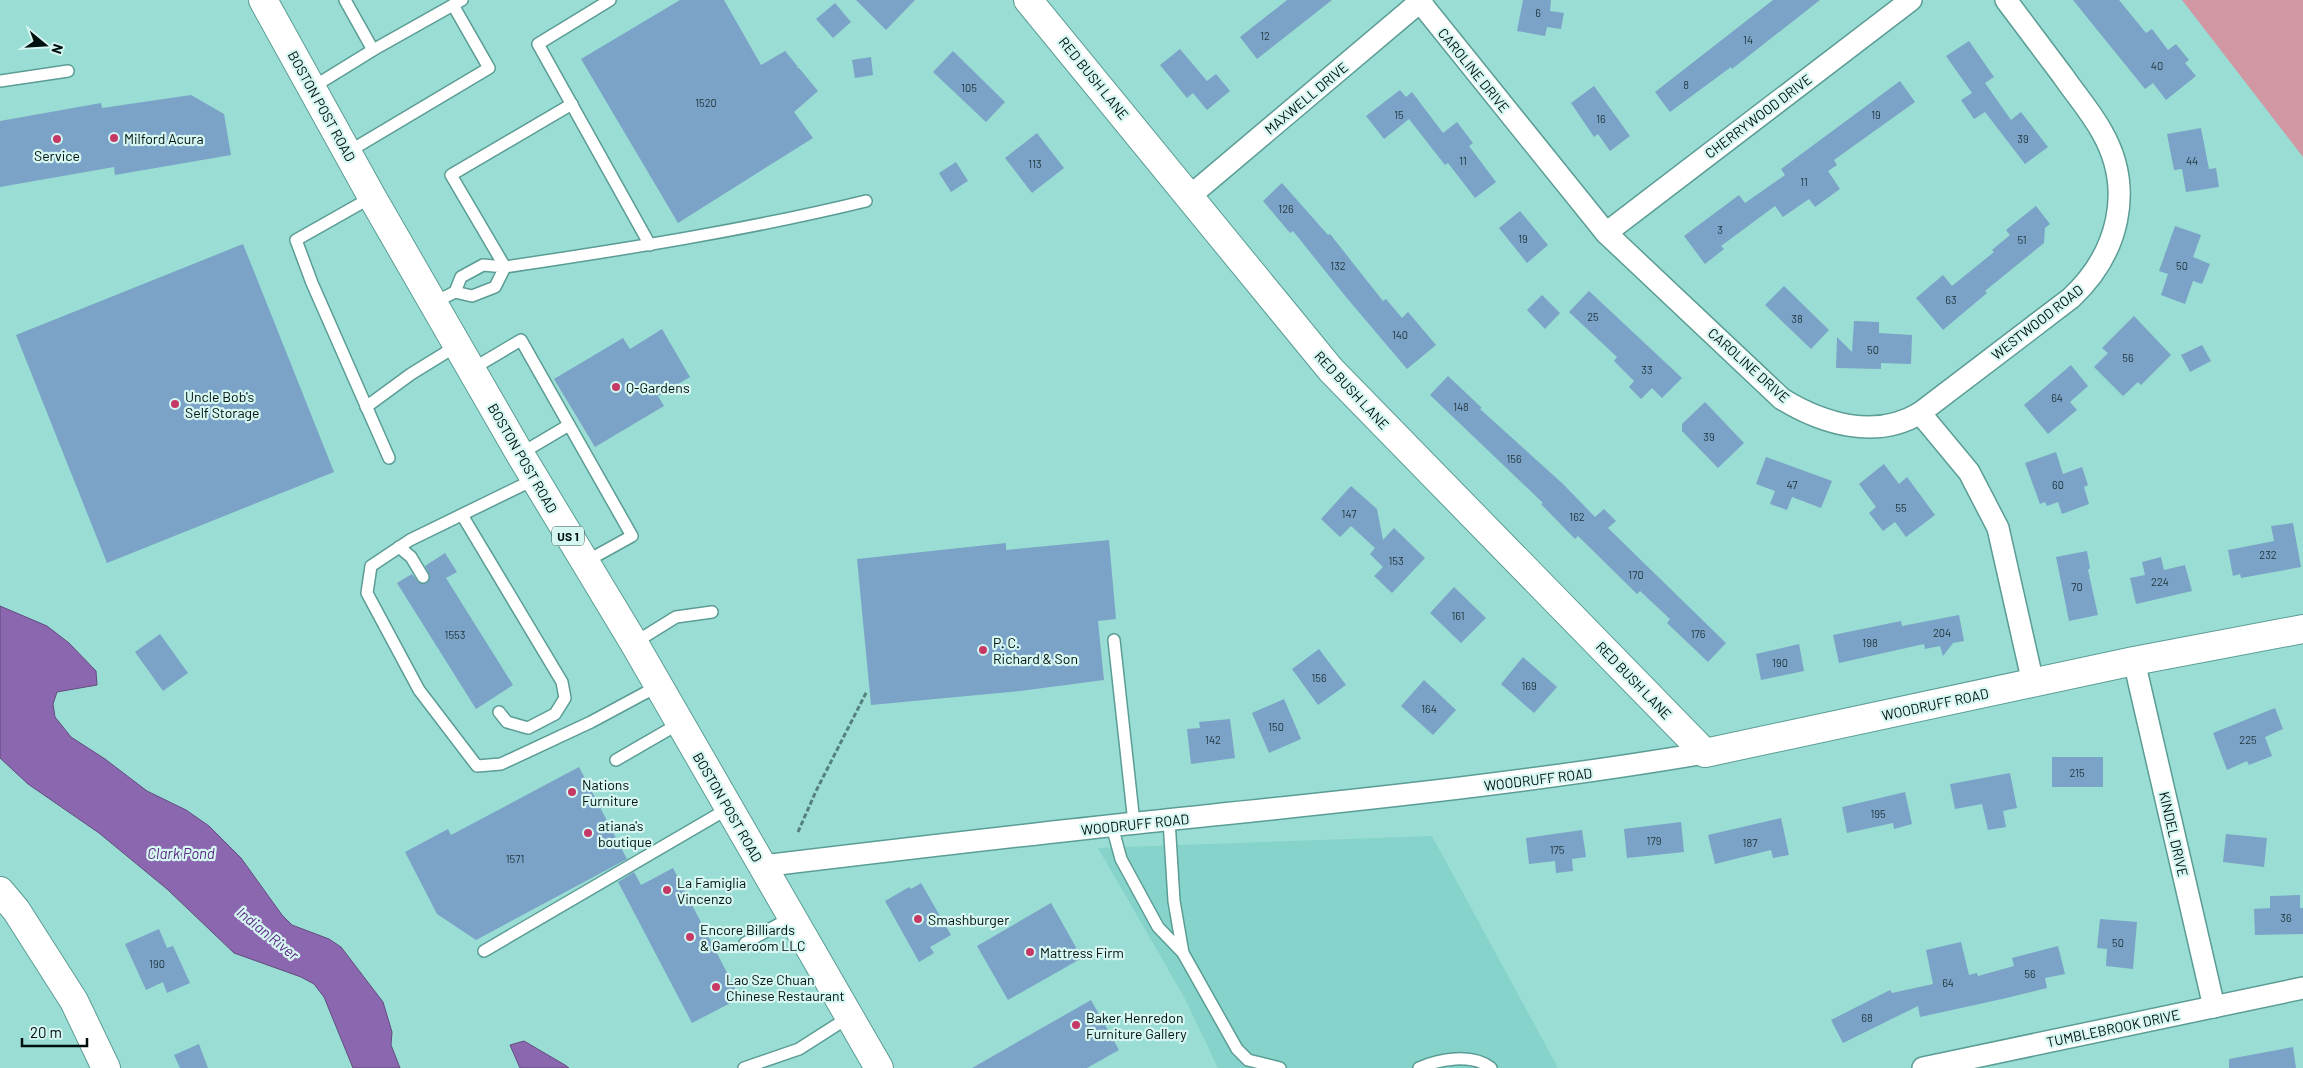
<svg xmlns="http://www.w3.org/2000/svg" width="2303" height="1068" font-family="Barlow,sans-serif">
<style>
.built{fill:#85d3ca}
.green{fill:#d197a3}
.water{fill:#8b67b0;stroke:#614d7f}
.building{fill:#7ba3c7}
.lines{fill:none;stroke-linecap:round;stroke-linejoin:round}
.lane-casing{stroke:#5b9d95;stroke-width:14}
.street-casing{stroke:#5b9d95;stroke-width:24}
.secondary-casing{stroke:#5b9d95;stroke-width:30}
.primary-casing{stroke:#5b9d95;stroke-width:30}
.path{stroke:#55817b;stroke-width:3;stroke-dasharray:5 2.5;stroke-linecap:butt}
.lane{stroke:#fff;stroke-width:11}
.street{stroke:#fff;stroke-width:21}
.secondary{stroke:#fff;stroke-width:28}
.primary{stroke:#fff;stroke-width:28}
.poi-dot{fill:#c63966;stroke:#d6f6f2;stroke-width:2}
.labels{text-anchor:middle;dominant-baseline:central;stroke-width:4.5;stroke-linejoin:round;paint-order:stroke}
.number-label{font-size:11px;fill:#1f353c}
.shield{fill:#d6f6f2;stroke:#405552;stroke-width:1}
.shield-label{font-size:12px;font-weight:bold;fill:#00100e}
.street-label{font-size:14px;fill:#00100e;stroke:#d6f6f2}
.poi-label{font-size:14px;fill:#00100e;stroke:#d6f6f2;text-anchor:start}
.water-label{font-size:15px;font-style:italic;fill:#5b2a84;stroke:#d6f6f2}
</style>
<rect width="100%" height="100%" fill="#9addd4"/>
<polygon class="built" points="1432,836 1558,1068 1218,1068 1184,997 1098,848"/>
<polygon class="green" points="2182,0 2303,0 2303,157"/>
<g class="water">
<polygon points="0,606 47,626 69,643 96,671 97,685 57,692 53,704 55,717 71,737 105,759 147,791 186,810 209,826 241,858 282,915 292,925 329,939 341,947 383,1002 392,1032 391,1045 400,1068 353,1068 324,997 314,984 301,977 234,953 167,889 99,833 28,784 0,758"/>
<polygon points="524,1041 565,1065 569,1068 520,1068 510,1045"/>
</g>
<g class="building">
<polygon points="680,0 724,0 761,65 785,51 798,67 796,68 799,68 818,91 794,112 813,138 678,223 581,59"/>
<polygon points="856,0 915,0 886,30"/>
<polygon points="1287,0 1332,0 1257,59 1240,37"/>
<polygon points="1523,0 1551,0 1550,11 1564,13 1561,29 1547,27 1545,36 1517,31"/>
<polygon points="1773,0 1820,0 1732,69 1731,67 1670,112 1655,92"/>
<polygon points="2073,0 2119,0 2146,33 2152,29 2168,50 2176,44 2189,60 2185,63 2196,76 2166,100 2153,83 2145,89"/>
<polygon points="835,3 851,22 833,38 816,19"/>
<polygon points="1969,41 1994,77 1985,83 2011,120 2021,112 2048,147 2025,164 1985,112 1974,119 1961,100 1972,93 1946,56"/>
<polygon points="1180,49 1207,81 1216,74 1230,91 1207,110 1193,93 1187,98 1160,65"/>
<polygon points="953,51 1005,102 986,122 933,72"/>
<polygon points="871,57 873,75 855,78 852,60"/>
<polygon points="1900,81 1915,102 1834,160 1837,165 1828,171 1840,189 1815,207 1809,199 1783,217 1775,206 1721,246 1724,249 1705,264 1684,236 1739,195 1745,203 1785,175 1781,169"/>
<polygon points="1594,86 1630,136 1610,151 1598,134 1594,137 1571,103"/>
<polygon points="1400,90 1406,97 1412,92 1443,133 1457,122 1473,143 1469,146 1496,182 1475,198 1448,163 1445,165 1409,119 1384,139 1366,116"/>
<polygon points="191,95 224,114 231,155 115,175 114,167 0,187 0,121 101,103 102,108"/>
<polygon points="2201,128 2209,169 2216,168 2219,187 2186,192 2182,169 2174,170 2167,134"/>
<polygon points="1037,133 1064,168 1032,193 1005,158"/>
<polygon points="956,162 968,181 951,192 939,173"/>
<polygon points="1282,183 1328,235 1330,234 1383,301 1386,299 1402,318 1408,312 1436,345 1407,369 1346,297 1293,231 1290,233 1263,201"/>
<polygon points="2036,206 2050,224 2045,228 2044,243 1985,291 1987,293 1943,330 1916,298 1943,275 1952,286 1994,252 1992,250 2010,235 2006,230"/>
<polygon points="1520,211 1548,245 1527,263 1499,228"/>
<polygon points="2175,226 2201,235 2193,257 2210,264 2202,284 2193,281 2185,304 2161,295 2168,274 2159,271"/>
<polygon points="243,244 334,472 107,563 16,335"/>
<polygon points="1784,286 1829,330 1811,349 1765,305"/>
<polygon points="1589,291 1682,378 1662,398 1652,388 1641,399 1629,387 1634,381 1614,361 1617,357 1569,312"/>
<polygon points="1542,295 1560,313 1545,329 1527,310"/>
<polygon points="2134,316 2171,355 2141,385 2138,382 2123,396 2094,367 2108,353 2102,348"/>
<polygon points="1854,321 1879,322 1879,333 1912,335 1911,364 1881,363 1881,369 1836,368 1837,337 1852,352"/>
<polygon points="662,329 690,377 658,396 664,406 595,447 554,379 623,338 630,349"/>
<polygon points="2202,345 2211,361 2190,372 2181,355"/>
<polygon points="2071,365 2088,386 2070,402 2077,410 2048,434 2024,405"/>
<polygon points="1448,376 1482,408 1480,409 1563,484 1595,517 1604,509 1616,521 1608,528 1726,643 1708,662 1667,623 1670,619 1640,591 1637,594 1578,536 1575,539 1541,504 1543,503 1430,395"/>
<polygon points="1705,402 1744,443 1718,468 1682,431 1682,424"/>
<polygon points="2056,452 2063,474 2082,467 2088,485 2084,487 2089,504 2062,514 2058,502 2047,506 2045,502 2040,504 2025,463"/>
<polygon points="1766,457 1832,481 1821,508 1792,497 1787,510 1770,504 1775,491 1756,484"/>
<polygon points="1884,464 1899,484 1907,477 1935,515 1906,537 1895,522 1883,531 1869,513 1876,507 1859,484"/>
<polygon points="1351,486 1377,509 1383,540 1394,528 1425,558 1392,593 1374,576 1383,567 1370,554 1375,548 1351,526 1340,537 1321,519"/>
<polygon points="2293,523 2301,567 2241,578 2240,574 2233,576 2228,550 2274,541 2271,526"/>
<polygon points="1109,540 1116,619 1098,621 1104,680 1020,691 871,705 857,559 1006,543 1006,550"/>
<polygon points="2087,551 2090,568 2088,570 2098,615 2069,621 2056,557"/>
<polygon points="445,553 457,572 446,578 513,685 476,709 397,583 412,574 419,583 427,583 430,576 425,566"/>
<polygon points="2161,557 2164,570 2185,565 2192,591 2136,604 2130,578 2145,575 2142,562"/>
<polygon points="1454,587 1486,618 1461,643 1430,613"/>
<polygon points="1959,615 1964,641 1953,643 1943,656 1940,646 1925,649 1924,644 1839,663 1833,635 1901,621 1902,626"/>
<polygon points="160,634 188,673 163,691 135,652"/>
<polygon points="1799,644 1804,671 1761,680 1756,654"/>
<polygon points="1319,649 1346,685 1318,705 1292,669"/>
<polygon points="1523,657 1557,687 1534,713 1501,684"/>
<polygon points="1424,680 1456,710 1433,735 1401,706"/>
<polygon points="1284,699 1301,739 1269,753 1252,713"/>
<polygon points="2275,708 2283,729 2265,737 2272,756 2249,765 2247,761 2227,770 2213,733"/>
<polygon points="1230,719 1235,758 1191,764 1187,729 1200,728 1199,722"/>
<rect x="2052" y="757" width="51" height="30"/>
<polygon points="579,767 627,859 476,940 437,914 405,852 448,829 451,835"/>
<polygon points="2010,773 2017,808 2003,811 2006,827 1988,830 1982,804 1955,809 1950,784"/>
<polygon points="1905,792 1912,824 1894,829 1893,823 1847,833 1842,807"/>
<polygon points="1781,818 1789,855 1773,858 1771,850 1715,864 1708,835"/>
<polygon points="1681,822 1684,852 1627,858 1624,829"/>
<polygon points="1582,830 1586,857 1572,859 1573,871 1556,873 1555,861 1529,864 1526,838"/>
<polygon points="2226,834 2267,838 2264,867 2223,862"/>
<polygon points="673,868 740,998 692,1023 618,882 634,872 641,885"/>
<polygon points="921,883 951,935 930,947 934,953 919,962 885,901 909,887 911,889"/>
<polygon points="2300,895 2300,908 2303,908 2303,934 2255,935 2254,909 2270,908 2270,896"/>
<polygon points="1051,903 1082,958 1008,1000 977,946"/>
<polygon points="2100,919 2137,922 2133,969 2106,966 2107,949 2097,948"/>
<polygon points="159,929 167,948 173,946 190,983 167,993 163,982 146,990 125,944"/>
<polygon points="1961,942 1969,975 1977,973 1978,976 2014,966 2012,958 2058,946 2065,974 2045,978 2047,988 2002,999 1920,1017 1918,1006 1843,1043 1831,1020 1890,990 1892,993 1933,984 1926,950"/>
<polygon points="1091,1000 1119,1050 1087,1068 972,1068"/>
<polygon points="199,1044 208,1068 180,1068 174,1055"/>
<polygon points="2293,1047 2296,1068 2229,1068 2229,1059"/>
</g>
<g class="lines">
<defs>
<g id="lane">
<polyline points="345,0 373,50"/>
<polyline points="610,0 538,44 650,245"/>
<polyline points="0,81 68,71"/>
<polyline points="313,87 373,50 462,0"/>
<path d="M572,104l-121,71 54,92c121,-18 242,-37 361,-66"/>
<polyline points="348,152 489,68 453,5"/>
<polyline points="372,197 296,240 312,283 389,458"/>
<polyline points="433,303 455,292 472,296 495,287 505,267 483,265 461,277 455,292"/>
<polyline points="472,369 521,340 632,536 585,562"/>
<polyline points="366,407 411,374 458,345"/>
<polyline points="520,454 569,425"/>
<polyline points="535,479 410,540 371,566 367,593 419,690 477,766 501,764 591,722 658,686"/>
<polyline points="462,515 562,682 565,698 555,714 528,728 507,722 499,712"/>
<polyline points="399,547 411,557 423,577"/>
<polyline points="1114,640 1134,823"/>
<polyline points="634,643 676,617 712,612"/>
<polyline points="616,760 680,723"/>
<polyline points="1169,820 1174,901 1183,953"/>
<polyline points="1112,826 1121,859 1158,927 1183,953 1237,1049 1248,1060 1280,1068"/>
<polyline points="745,943 792,917"/>
<polyline points="484,951 729,808"/>
<polyline points="744,1068 799,1049 849,1017"/>
<path d="M1419,1068c20,-9 53,-15 72,0"/>
</g>
<g id="street">
<path d="M1420,2l186,231 176,166c41,25 94,41 138,14l49,59 29,56 35,155"/>
<polyline points="1190,196 1422,0"/>
<polyline points="1606,233 1911,0"/>
<path d="M1920,413l151,-115c47,-44 64,-108 31,-166 -11,-20 -26,-37 -39,-56 -19,-25 -38,-51 -57,-76"/>
<polyline points="2134,661 2214,1007"/>
<path d="M762,866c125,-15 250,-30 375,-43 190,-20 380,-38 568,-70"/>
<polyline points="1923,1068 2303,988"/>
</g>
<g id="secondary">
<polyline points="1028,0 1331,370 1705,753 2134,661 2303,629"/>
<polyline points="0,891 16,910 74,1001 106,1068"/>
</g>
<polyline id="primary" points="263,0 372,197 520,454 634,643 879,1068"/>
</defs>
<use href="#lane" class="lane-casing"/>
<use href="#street" class="street-casing"/>
<use href="#secondary" class="secondary-casing"/>
<use href="#primary" class="primary-casing"/>
<polyline class="path" points="798,832 816,791 867,691"/>
<use href="#lane" class="lane"/>
<use href="#street" class="street"/>
<use href="#secondary" class="secondary"/>
<use href="#primary" class="primary"/>
</g>
<g class="poi-dot">
<circle cx="114" cy="138" r="5"/>
<circle cx="57" cy="139" r="5"/>
<circle cx="616" cy="387" r="5"/>
<circle cx="175" cy="404" r="5"/>
<circle cx="983" cy="650" r="5"/>
<circle cx="572" cy="792" r="5"/>
<circle cx="588" cy="833" r="5"/>
<circle cx="667" cy="890" r="5"/>
<circle cx="918" cy="919" r="5"/>
<circle cx="690" cy="937" r="5"/>
<circle cx="1030" cy="952" r="5"/>
<circle cx="716" cy="987" r="5"/>
<circle cx="1076" cy="1025" r="5"/>
</g>
<g class="labels">
<g class="number-label">
<text x="1538" y="12">6</text>
<text x="1265" y="35">12</text>
<text x="1748" y="39">14</text>
<text x="2157" y="65">40</text>
<text x="1686" y="84">8</text>
<text x="969" y="87">105</text>
<text x="706" y="102">1520</text>
<text x="1399" y="114">15</text>
<text x="1876" y="114">19</text>
<text x="1601" y="118">16</text>
<text x="2023" y="138">39</text>
<text x="1463" y="160">11</text>
<text x="2192" y="160">44</text>
<text x="1035" y="163">113</text>
<text x="1804" y="181">11</text>
<text x="1286" y="208">126</text>
<text x="1720" y="229">3</text>
<text x="1523" y="238">19</text>
<text x="2022" y="239">51</text>
<text x="1338" y="265">132</text>
<text x="2182" y="265">50</text>
<text x="1951" y="299">63</text>
<text x="1593" y="316">25</text>
<text x="1797" y="318">38</text>
<text x="1400" y="334">140</text>
<text x="1873" y="349">50</text>
<text x="2128" y="357">56</text>
<text x="1647" y="369">33</text>
<text x="2057" y="397">64</text>
<text x="1461" y="406">148</text>
<text x="1709" y="436">39</text>
<text x="1514" y="458">156</text>
<text x="1792" y="484">47</text>
<text x="2058" y="484">60</text>
<text x="1901" y="507">55</text>
<text x="1349" y="513">147</text>
<text x="1577" y="516">162</text>
<text x="2268" y="554">232</text>
<text x="1396" y="560">153</text>
<text x="1636" y="574">170</text>
<text x="2160" y="581">224</text>
<text x="2077" y="586">70</text>
<text x="1458" y="615">161</text>
<text x="1942" y="632">204</text>
<text x="1698" y="633">176</text>
<text x="455" y="634">1553</text>
<text x="1870" y="642">198</text>
<text x="1780" y="662">190</text>
<text x="1319" y="677">156</text>
<text x="1529" y="685">169</text>
<text x="1429" y="708">164</text>
<text x="1276" y="726">150</text>
<text x="1213" y="739">142</text>
<text x="2248" y="739">225</text>
<text x="2077" y="772">215</text>
<text x="1878" y="813">195</text>
<text x="1654" y="840">179</text>
<text x="1750" y="842">187</text>
<text x="1557" y="849">175</text>
<text x="515" y="858">1571</text>
<text x="2286" y="917">36</text>
<text x="2118" y="942">50</text>
<text x="157" y="963">190</text>
<text x="2030" y="973">56</text>
<text x="1948" y="982">64</text>
<text x="1867" y="1017">68</text>
</g>
<rect class="shield" x="552" y="526.5" width="32" height="19" rx="4"/>
<g class="shield-label">
<text x="568" y="536">US 1</text>
</g>
<g class="street-label">
<text transform="translate(1474 70) rotate(51)">CAROLINE DRIVE</text>
<text transform="translate(1094 78) rotate(51)">RED BUSH LANE</text>
<text transform="translate(1306 98) rotate(-40)">MAXWELL DRIVE</text>
<text transform="translate(322 106) rotate(61)">BOSTON POST ROAD</text>
<text transform="translate(1758 116) rotate(-37)">CHERRYWOOD DRIVE</text>
<text transform="translate(2037 322) rotate(-38)">WESTWOOD ROAD</text>
<text transform="translate(1749 365) rotate(42)">CAROLINE DRIVE</text>
<text transform="translate(1352 390) rotate(47)">RED BUSH LANE</text>
<text transform="translate(523 458) rotate(60)">BOSTON POST ROAD</text>
<text transform="translate(1634 680) rotate(46)">RED BUSH LANE</text>
<text transform="translate(1935 704) rotate(-12)">WOODRUFF ROAD</text>
<text transform="translate(1538 779) rotate(-7)">WOODRUFF ROAD</text>
<text transform="translate(728 807) rotate(60)">BOSTON POST ROAD</text>
<text transform="translate(1135 824) rotate(-6)">WOODRUFF ROAD</text>
<text transform="translate(2174 834) rotate(77)">KINDEL DRIVE</text>
<text transform="translate(2113 1028) rotate(-12)">TUMBLEBROOK DRIVE</text>
</g>
<g class="poi-label">
<text x="124" y="138">Milford Acura</text>
<text x="57" y="155" text-anchor="middle">Service</text>
<text x="626" y="387">Q-Gardens</text>
<text x="185" y="396">Uncle Bob's<tspan x="185" dy="16">Self Storage</tspan></text>
<text x="993" y="642">P. C.<tspan x="993" dy="16">Richard &amp; Son</tspan></text>
<text x="582" y="784">Nations<tspan x="582" dy="16">Furniture</tspan></text>
<text x="598" y="825">atiana's<tspan x="598" dy="16">boutique</tspan></text>
<text x="677" y="882">La Famiglia<tspan x="677" dy="16">Vincenzo</tspan></text>
<text x="928" y="919">Smashburger</text>
<text x="700" y="929">Encore Billiards<tspan x="700" dy="16">&amp; Gameroom LLC</tspan></text>
<text x="1040" y="952">Mattress Firm</text>
<text x="726" y="979">Lao Sze Chuan<tspan x="726" dy="16">Chinese Restaurant</tspan></text>
<text x="1086" y="1017">Baker Henredon<tspan x="1086" dy="16">Furniture Gallery</tspan></text>
</g>
<g class="water-label">
<text x="181" y="853">Clark Pond</text>
<text transform="translate(268 933) rotate(39)">Indian River</text>
</g>
</g>
<g transform="translate(45 45) rotate(108)" stroke="#d6f6f2" stroke-width="4" paint-order="stroke">
<path d="M0-4L9 19L0 12L-9 19Z" fill="#00100e"/>
<text y="-8" font-size="14" font-weight="bold" text-anchor="middle" fill="#00100e">N</text>
</g>
<path d="M22 1038v8h65v-8" fill="none" stroke="#00100e" stroke-width="2.5"/>
<text x="30" y="1038" font-size="15" fill="#00100e" stroke="#d6f6f2" stroke-width="4" paint-order="stroke">20 m</text>
</svg>
